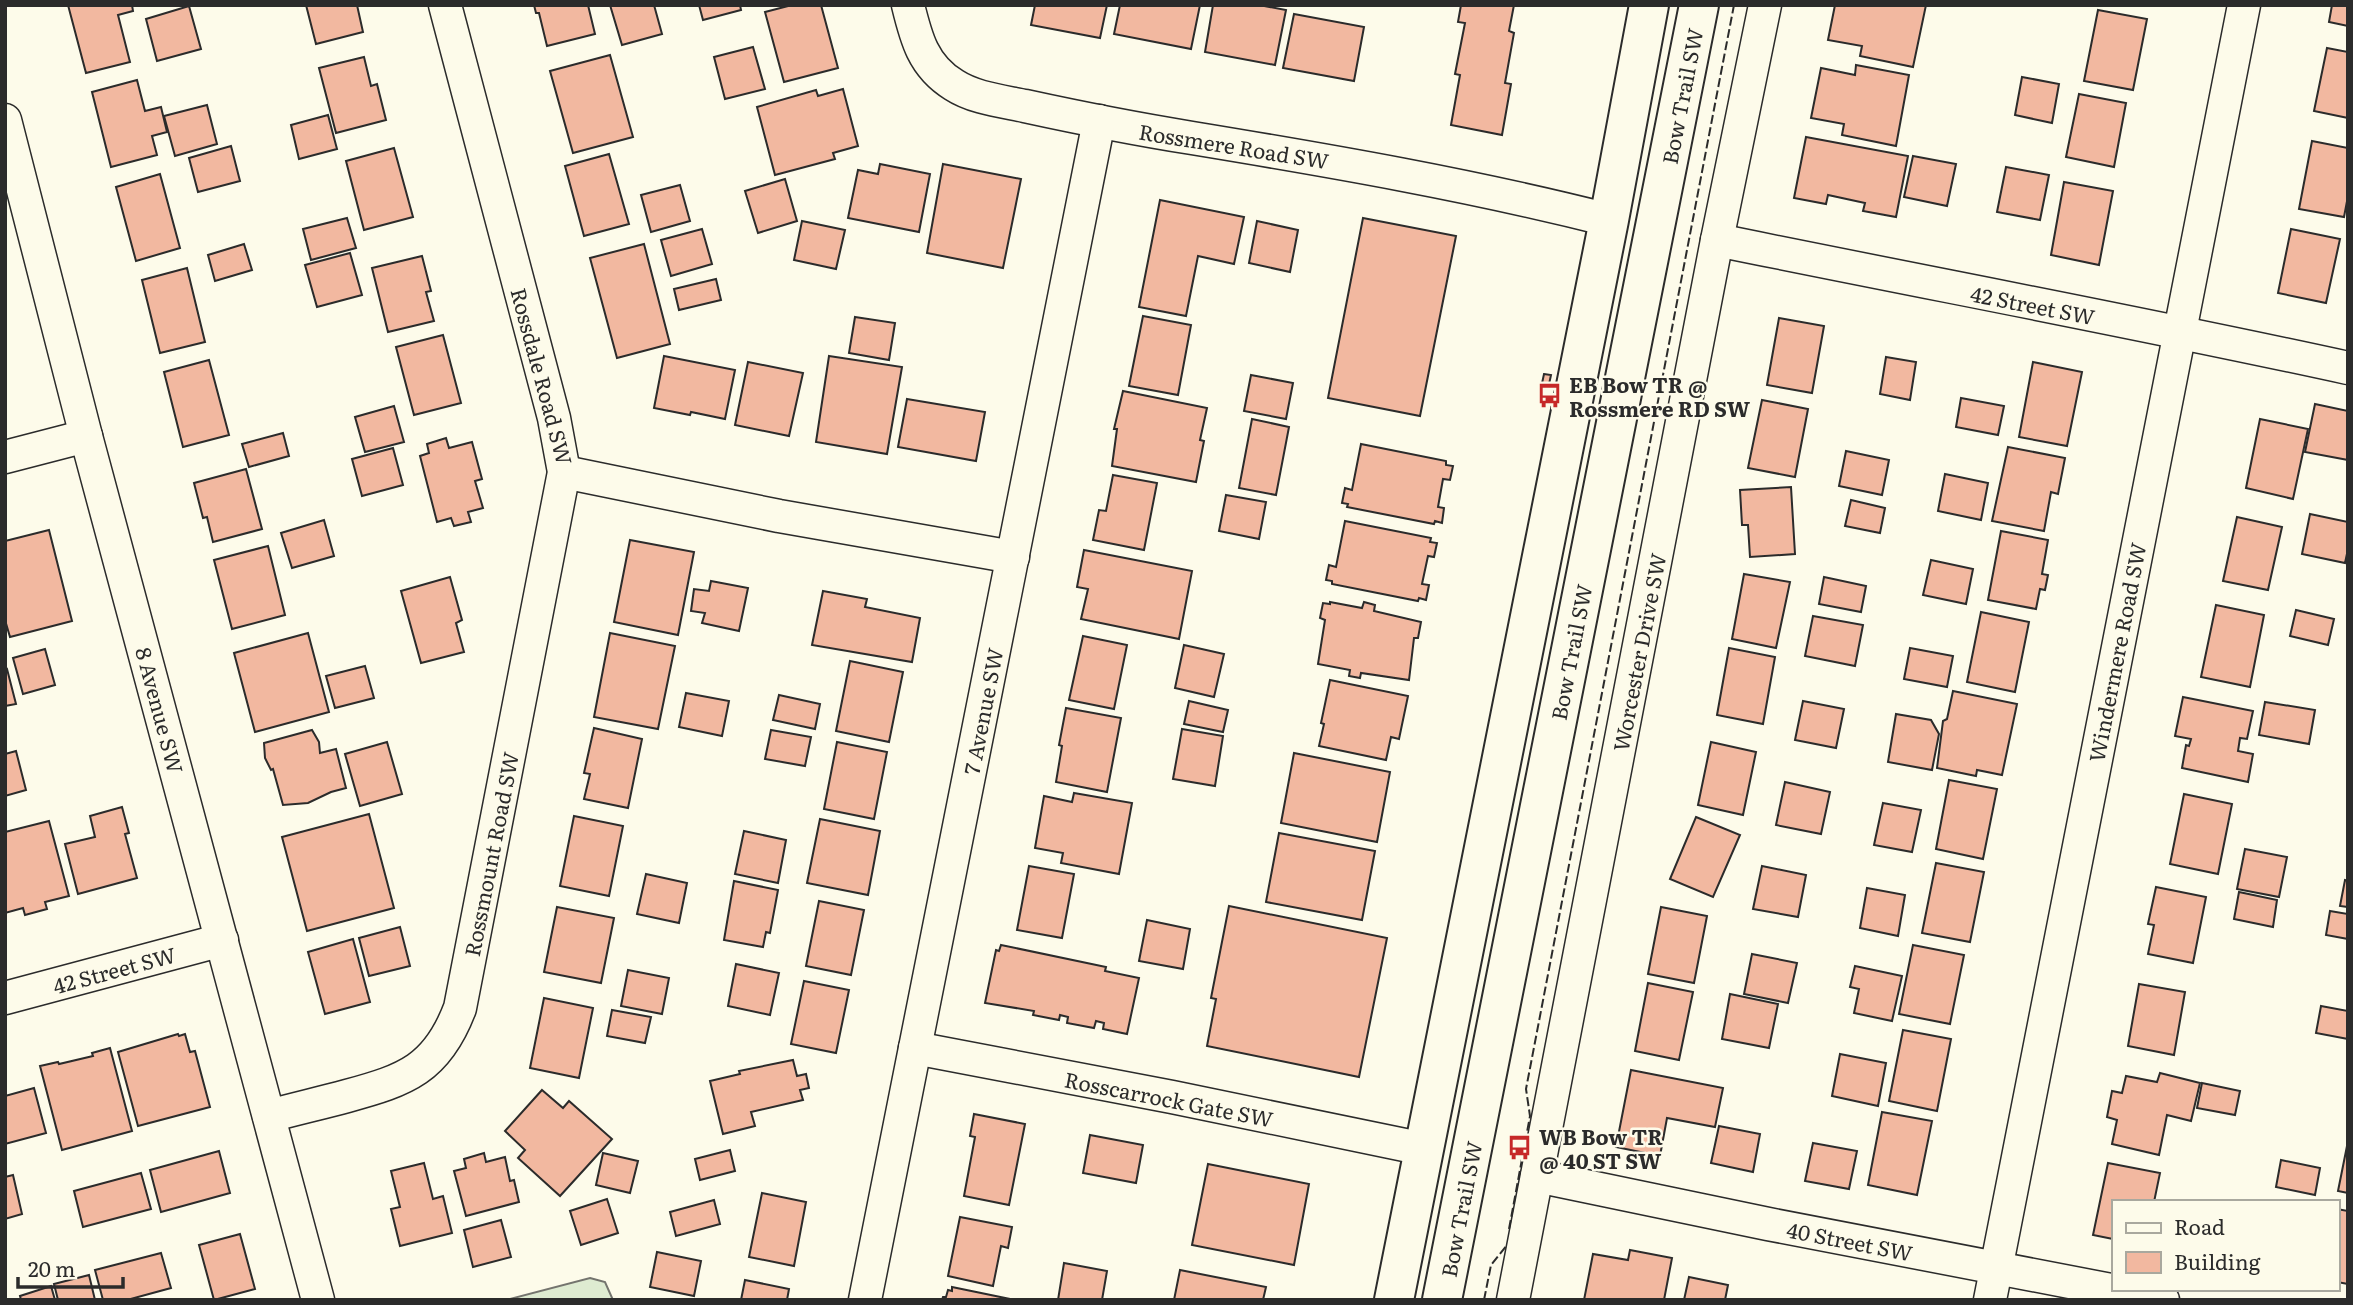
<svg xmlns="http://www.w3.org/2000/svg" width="2353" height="1305" font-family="Literata,serif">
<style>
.green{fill:#deebd1;stroke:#74746e;stroke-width:2}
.building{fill:#f2b8a0;stroke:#2b2b2b;stroke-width:2}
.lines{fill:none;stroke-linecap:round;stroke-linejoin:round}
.minor-casing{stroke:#2b2b2b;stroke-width:35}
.secondary-casing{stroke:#2b2b2b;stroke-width:42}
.minor{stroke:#fdfbea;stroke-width:32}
.secondary{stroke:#fdfbea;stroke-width:38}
.fence{stroke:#2b2b2b;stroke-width:2;stroke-dasharray:9 3.5;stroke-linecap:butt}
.labels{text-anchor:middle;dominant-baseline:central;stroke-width:5;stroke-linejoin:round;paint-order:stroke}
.street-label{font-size:21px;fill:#2b2b2b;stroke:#fdfbea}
.poi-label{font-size:21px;font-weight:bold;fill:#2b2b2b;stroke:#fdfbea;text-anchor:start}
</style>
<rect width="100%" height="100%" fill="#fdfbea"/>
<polygon class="green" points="590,1278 605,1282 613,1300 506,1300"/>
<g class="building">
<polygon points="68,5 132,5 133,11 118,15 130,62 86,73"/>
<polygon points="306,5 357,5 363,32 316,44"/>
<polygon points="534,5 588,5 595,34 547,46 539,13 536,13"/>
<polygon points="610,5 654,5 662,34 622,45"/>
<polygon points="699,5 740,5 741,10 703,20"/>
<polygon points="792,5 821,5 838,68 784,82 765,12"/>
<polygon points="1035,5 1107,5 1100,38 1031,25"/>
<polygon points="1120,5 1200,5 1191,49 1114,34"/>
<polygon points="1213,5 1259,5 1286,10 1275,65 1205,52"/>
<polygon points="1461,5 1514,5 1509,31 1514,33 1505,83 1511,84 1502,135 1451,125 1460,75 1455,74 1465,23 1458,22"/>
<polygon points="1835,5 1926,5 1913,67 1860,56 1862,46 1828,40"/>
<polygon points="2332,5 2348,5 2348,26 2329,22"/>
<polygon points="189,6 201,49 157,61 146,19"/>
<polygon points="2098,10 2147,19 2133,90 2084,81"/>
<polygon points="1294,14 1364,27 1354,81 1283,68"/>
<polygon points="753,47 765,89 725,99 714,57"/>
<polygon points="2327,48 2348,52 2348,118 2314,111"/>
<polygon points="610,55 633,137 573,153 550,71"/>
<polygon points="364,57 371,86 377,84 386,120 336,133 319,68"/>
<polygon points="1856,65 1909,75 1896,146 1842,135 1844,124 1811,118 1821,68 1855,75"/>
<polygon points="2022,77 2059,84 2052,123 2015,115"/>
<polygon points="137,80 145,111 161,107 167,132 152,136 157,155 111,167 92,92"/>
<polygon points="843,89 858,146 833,153 835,159 775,175 757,107 816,90 818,96"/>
<polygon points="2079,94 2126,103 2114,167 2066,157"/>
<polygon points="207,105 217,144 175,156 164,116"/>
<polygon points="328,115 337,149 299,159 291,125"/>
<polygon points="1806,137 1908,156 1896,217 1863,211 1865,203 1828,195 1826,204 1794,198"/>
<polygon points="2312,141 2348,148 2348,196 2344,217 2299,209"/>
<polygon points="231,146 240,181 198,192 189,158"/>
<polygon points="394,148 413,217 364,230 346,161"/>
<polygon points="609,154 629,224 584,236 565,166"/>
<polygon points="1913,156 1956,164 1947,206 1904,197"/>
<polygon points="880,164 930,174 919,232 848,218 858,170 878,174"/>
<polygon points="943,164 1021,179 1003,268 927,253"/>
<polygon points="2006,167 2049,175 2040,220 1997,212"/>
<polygon points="160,174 180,248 136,261 116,187"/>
<polygon points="785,179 797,221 758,233 745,191"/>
<polygon points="2064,182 2113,191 2099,265 2051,255"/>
<polygon points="680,185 690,221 651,232 641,195"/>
<polygon points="1160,200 1244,217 1234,264 1198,256 1186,316 1139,307"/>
<polygon points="347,218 356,248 311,260 303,229"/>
<polygon points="1363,218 1456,236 1420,416 1328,398"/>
<polygon points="802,221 845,230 836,269 794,260"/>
<polygon points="1257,221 1298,230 1290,272 1249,263"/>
<polygon points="702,229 712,264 671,276 661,240"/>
<polygon points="2291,229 2340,239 2326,303 2278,293"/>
<polygon points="244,244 252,270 215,281 208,255"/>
<polygon points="644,244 670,344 617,358 590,258"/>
<polygon points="350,253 362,295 317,307 305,265"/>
<polygon points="422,256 431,291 426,292 434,321 388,332 372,268"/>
<polygon points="187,268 205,342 160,353 142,280"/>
<polygon points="716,279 721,300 679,310 674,289"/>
<polygon points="1143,316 1191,325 1178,395 1129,386"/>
<polygon points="855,317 895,323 889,360 849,353"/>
<polygon points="1779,318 1824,326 1812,393 1767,385"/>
<polygon points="443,335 461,403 414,415 396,347"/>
<polygon points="664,356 735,370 725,419 691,412 690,415 654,408"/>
<polygon points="829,356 902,367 887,454 816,442"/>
<polygon points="1886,357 1916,362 1910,400 1880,394"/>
<polygon points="209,360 229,435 183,447 164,372"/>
<polygon points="748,362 803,373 789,436 735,425"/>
<polygon points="2033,362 2082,372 2067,446 2019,437"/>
<polygon points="1544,374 1551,375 1548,389 1541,388"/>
<polygon points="1251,375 1293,383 1286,419 1244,411"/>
<polygon points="1123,391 1207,408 1200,440 1204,441 1196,482 1112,466 1117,429 1114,429"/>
<polygon points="1961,398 2004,406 1998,435 1956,427"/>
<polygon points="907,399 985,412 976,461 898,447"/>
<polygon points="1762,400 1808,409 1795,477 1748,468"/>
<polygon points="2315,404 2348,411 2348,460 2305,452"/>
<polygon points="394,406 404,442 365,452 355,417"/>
<polygon points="1252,419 1289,427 1276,495 1239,488"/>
<polygon points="2260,419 2308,429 2293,499 2246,488"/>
<polygon points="283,433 289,456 249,467 242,444"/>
<polygon points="446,438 449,448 472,442 482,479 475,481 483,508 468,512 471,522 454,526 451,518 437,522 420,456 429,453 427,444"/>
<polygon points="1361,444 1446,461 1446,465 1453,466 1450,480 1443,479 1438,507 1444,508 1442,523 1435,521 1434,524 1347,507 1348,504 1342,503 1345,488 1352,490"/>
<polygon points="2008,447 2065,458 2058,494 2051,492 2044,531 1992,521"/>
<polygon points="393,448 403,485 362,496 352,459"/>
<polygon points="1846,451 1889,460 1882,495 1839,486"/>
<polygon points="246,469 262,529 213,542 207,517 203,518 194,483"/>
<polygon points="1945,474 1988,483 1981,520 1938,511"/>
<polygon points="1113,475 1157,483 1144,550 1093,540 1099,510 1106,511"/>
<polygon points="1791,487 1795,554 1750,557 1748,525 1742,525 1740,490"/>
<polygon points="1226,495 1266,502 1259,539 1219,531"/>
<polygon points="1851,500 1885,508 1880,533 1845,526"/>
<polygon points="2310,514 2348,522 2348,549 2345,563 2302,554"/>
<polygon points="2237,517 2282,527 2268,590 2223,581"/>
<polygon points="324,520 334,556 292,568 281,533"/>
<polygon points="1345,521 1431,538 1430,542 1437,543 1434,557 1428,556 1422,584 1429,585 1426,600 1419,598 1418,601 1332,584 1332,581 1326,580 1329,565 1336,567"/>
<polygon points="49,530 72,621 10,637 5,620 5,541"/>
<polygon points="2001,531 2048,540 2042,574 2048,575 2045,590 2040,589 2036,609 1988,600"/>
<polygon points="630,540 694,552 678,635 614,622"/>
<polygon points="268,546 285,615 232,629 214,560"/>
<polygon points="1084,550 1192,571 1179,639 1081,619 1088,589 1077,587"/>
<polygon points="1931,560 1973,569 1966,604 1923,595"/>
<polygon points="1744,574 1790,582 1776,648 1732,639"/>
<polygon points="450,577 462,620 456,623 464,652 421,663 401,591"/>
<polygon points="1824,577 1866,586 1861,612 1819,604"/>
<polygon points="711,581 748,588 739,631 702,623 705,613 691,611 694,589 709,591"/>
<polygon points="823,591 867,599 865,607 920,618 912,662 812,645"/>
<polygon points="1330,602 1362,608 1364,602 1375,605 1374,611 1421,622 1418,638 1414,638 1409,680 1361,673 1360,678 1349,676 1350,670 1318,664 1325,620 1320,618 1323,603 1330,604"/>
<polygon points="2216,605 2264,615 2250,687 2201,677"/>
<polygon points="2296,610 2334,619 2328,645 2290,636"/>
<polygon points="1981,612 2029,622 2015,692 1967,682"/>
<polygon points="1813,616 1863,625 1855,666 1805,656"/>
<polygon points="308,633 329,712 255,732 234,653"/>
<polygon points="610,633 675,646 658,729 594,717"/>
<polygon points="1083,636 1127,645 1114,709 1069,700"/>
<polygon points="1184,645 1224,654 1214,697 1175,688"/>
<polygon points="1729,648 1775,657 1763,724 1717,715"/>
<polygon points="1910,648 1953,656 1947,687 1904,679"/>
<polygon points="45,649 55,685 23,694 13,658"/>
<polygon points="850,661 903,672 889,742 836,731"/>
<polygon points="365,666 374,698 335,708 326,676"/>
<polygon points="7,669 16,704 5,706 5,670"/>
<polygon points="1330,680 1408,696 1399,739 1391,737 1386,760 1319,746 1324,724 1321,723"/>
<polygon points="1953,691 2017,704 2002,775 1977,770 1976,776 1937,768 1943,721 1947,719"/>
<polygon points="686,693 729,701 722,736 679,727"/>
<polygon points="779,695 820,704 815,729 773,720"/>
<polygon points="2183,697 2253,711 2247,739 2240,738 2238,751 2253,754 2248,782 2182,768 2186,745 2189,746 2191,739 2175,736"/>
<polygon points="1189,701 1228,710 1223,732 1184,724"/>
<polygon points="1803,701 1844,709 1836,748 1795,740"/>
<polygon points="2265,702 2315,710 2309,744 2259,735"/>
<polygon points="1066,708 1121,718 1107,792 1056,782 1062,746 1059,745"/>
<polygon points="1896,714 1931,720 1939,734 1932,770 1888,762"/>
<polygon points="594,728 642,739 628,808 584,799 590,774 584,773"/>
<polygon points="1182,729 1223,736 1215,786 1173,779"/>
<polygon points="312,730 319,742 320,753 336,749 346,788 331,792 308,803 283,805 273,769 271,770 265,758 264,743"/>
<polygon points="771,730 811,737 805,766 765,759"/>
<polygon points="387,742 402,794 360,806 345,754"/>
<polygon points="837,742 887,752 874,819 824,809"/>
<polygon points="1711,742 1756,752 1743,815 1698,805"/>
<polygon points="16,751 26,790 5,796 5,754"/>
<polygon points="1294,753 1390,772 1377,842 1281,823"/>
<polygon points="1949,780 1997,789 1983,859 1936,849"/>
<polygon points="1785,782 1830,792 1821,834 1776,825"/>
<polygon points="1074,793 1132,803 1119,874 1061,863 1063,853 1035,848 1044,796 1072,802"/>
<polygon points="2184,794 2232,804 2218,874 2170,864"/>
<polygon points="1883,803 1921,810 1912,852 1874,845"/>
<polygon points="122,807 129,833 125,834 137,878 78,894 65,844 95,837 90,816"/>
<polygon points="369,814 394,908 307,931 282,837"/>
<polygon points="574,816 623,826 609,896 560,886"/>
<polygon points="1696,817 1740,835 1713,897 1670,879"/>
<polygon points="820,819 880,831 868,895 807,883"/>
<polygon points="49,821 69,896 45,902 47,909 25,915 23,908 5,913 5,832"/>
<polygon points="744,831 786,840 778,883 735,874"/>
<polygon points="1279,833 1375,851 1362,920 1266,902"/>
<polygon points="2245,849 2287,857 2279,897 2237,889"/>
<polygon points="1936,863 1984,872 1970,942 1922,933"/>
<polygon points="1029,866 1074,874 1062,938 1017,930"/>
<polygon points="1762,866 1806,875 1798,917 1753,909"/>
<polygon points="646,874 687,883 679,923 637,914"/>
<polygon points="2345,880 2348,881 2348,907 2340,906"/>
<polygon points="734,881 778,890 770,933 766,932 763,947 724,940"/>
<polygon points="2156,887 2206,897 2193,963 2148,954 2154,925 2148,924"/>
<polygon points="1867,888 1905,895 1898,936 1860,928"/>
<polygon points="2239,892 2277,900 2273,927 2234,919"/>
<polygon points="819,901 864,910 851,975 806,966"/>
<polygon points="1229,906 1387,938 1359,1077 1207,1046 1216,999 1211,998"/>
<polygon points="557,907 614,918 601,983 544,972"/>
<polygon points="1661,907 1707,916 1694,983 1648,974"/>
<polygon points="2330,911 2348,914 2348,939 2326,935"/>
<polygon points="1147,920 1190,929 1183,969 1139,961"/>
<polygon points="400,927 410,966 369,976 359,938"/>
<polygon points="353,939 370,1002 325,1014 308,952"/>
<polygon points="1001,945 1106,967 1105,971 1139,978 1127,1034 1103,1029 1104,1023 1096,1021 1094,1028 1067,1023 1068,1017 1060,1015 1059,1020 1033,1015 1034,1011 985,1003 996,950 999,951"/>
<polygon points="1913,945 1964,955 1950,1024 1899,1014"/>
<polygon points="1752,954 1797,963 1788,1003 1744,994"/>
<polygon points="736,964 779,973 770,1015 728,1006"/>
<polygon points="1855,966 1902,976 1892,1021 1854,1013 1859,989 1850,987"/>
<polygon points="628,970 669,978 662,1014 621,1006"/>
<polygon points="804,981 849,990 836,1053 791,1044"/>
<polygon points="1648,983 1693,992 1679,1060 1635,1051"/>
<polygon points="2139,984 2185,992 2174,1055 2128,1046"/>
<polygon points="1730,994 1778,1004 1769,1048 1722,1039"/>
<polygon points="544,998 593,1008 579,1078 530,1068"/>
<polygon points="2321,1006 2348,1011 2348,1039 2316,1033"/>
<polygon points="612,1010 651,1017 645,1043 607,1036"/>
<polygon points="1903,1030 1951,1039 1937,1111 1889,1101"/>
<polygon points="178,1034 179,1036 185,1034 190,1052 195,1051 210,1107 138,1126 118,1052"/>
<polygon points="110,1048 132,1131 62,1150 40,1066 58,1062 59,1064 93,1056 92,1053"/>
<polygon points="1840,1054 1886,1063 1878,1106 1832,1096"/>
<polygon points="793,1060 797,1076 806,1074 809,1088 800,1090 803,1100 751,1112 755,1126 723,1134 710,1081 740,1074 739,1071"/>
<polygon points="1631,1070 1723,1088 1715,1127 1667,1118 1660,1156 1616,1147"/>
<polygon points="2160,1073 2200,1083 2191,1121 2167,1115 2159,1155 2112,1144 2117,1120 2107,1117 2112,1091 2122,1093 2126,1076 2157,1082"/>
<polygon points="2202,1083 2240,1091 2235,1115 2197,1108"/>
<polygon points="34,1088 46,1133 5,1144 5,1096"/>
<polygon points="542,1090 563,1108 569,1101 612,1139 560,1196 518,1158 525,1150 505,1131"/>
<polygon points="1882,1112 1932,1121 1917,1195 1868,1185"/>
<polygon points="974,1114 1025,1124 1009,1205 964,1196 975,1137 970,1136"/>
<polygon points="1719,1126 1760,1134 1753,1172 1711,1163"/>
<polygon points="1090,1135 1143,1145 1136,1183 1083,1173"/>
<polygon points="2348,1141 2348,1193 2338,1191"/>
<polygon points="1813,1143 1857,1151 1849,1189 1805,1181"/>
<polygon points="730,1150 735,1171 700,1180 695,1159"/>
<polygon points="219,1151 230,1193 161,1212 150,1170"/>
<polygon points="484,1153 486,1162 505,1157 510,1181 514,1180 519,1202 466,1216 454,1171 466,1168 464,1159"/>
<polygon points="603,1153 638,1161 630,1193 596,1185"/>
<polygon points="2281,1160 2320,1168 2315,1195 2276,1187"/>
<polygon points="424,1163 433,1199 443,1196 452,1233 400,1246 391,1209 400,1207 391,1171"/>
<polygon points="2108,1163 2160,1173 2154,1202 2113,1202 2113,1239 2093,1235"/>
<polygon points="1208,1164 1309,1184 1294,1265 1192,1245"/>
<polygon points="141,1173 151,1209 83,1227 74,1191"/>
<polygon points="13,1175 22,1214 5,1219 5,1177"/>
<polygon points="762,1193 806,1202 794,1266 749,1257"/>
<polygon points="607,1199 618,1233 581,1245 570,1211"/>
<polygon points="714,1200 720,1224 676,1236 670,1212"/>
<polygon points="2337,1209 2348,1211 2348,1284 2337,1282"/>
<polygon points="960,1217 1012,1227 1008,1248 1001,1246 993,1286 948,1276"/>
<polygon points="501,1220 511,1257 473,1267 464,1230"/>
<polygon points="240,1234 255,1289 214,1300 199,1245"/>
<polygon points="1630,1250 1672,1258 1664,1300 1584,1300 1593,1254 1628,1260"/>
<polygon points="657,1252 701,1261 694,1296 650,1287"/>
<polygon points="161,1253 171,1288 127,1300 103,1300 95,1270"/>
<polygon points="1064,1263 1107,1271 1102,1300 1058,1300"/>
<polygon points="1180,1270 1266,1287 1263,1300 1174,1300"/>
<polygon points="89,1275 95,1300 58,1300 54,1284"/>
<polygon points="1689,1277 1728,1285 1725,1300 1684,1300"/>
<polygon points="745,1280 789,1289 787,1300 741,1300"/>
<polygon points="51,1286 55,1300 21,1300 20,1296"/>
<polygon points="952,1287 1015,1300 942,1300 943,1297 946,1297 948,1290 952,1291"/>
</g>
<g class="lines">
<defs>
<g id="minor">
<path d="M908,5c8,33 15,61 46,80 20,13 47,16 71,21 55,12 111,23 167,32 140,23 279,47 417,82"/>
<polyline points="5,120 86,436 318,1300"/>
<path d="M1717,240c210,43 421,82 631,128"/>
<polyline points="5,457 86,436"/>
<polyline points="564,472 779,516 1013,557"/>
<polyline points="5,998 222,940"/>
<polyline points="915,1048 1172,1097 1424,1149"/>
<path d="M269,1116c26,-7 52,-13 78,-20 59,-16 90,-27 113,-88l104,-536 -10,-54 -109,-413"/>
<polyline points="1537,1176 1768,1224 2163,1300"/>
<polyline points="865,1300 1099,121"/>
<polyline points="1513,1300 1717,240 1765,5"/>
<polyline points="1990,1300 2244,5"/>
</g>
<g id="secondary">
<polyline points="1394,1300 1609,220 1649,5"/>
<polyline points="1442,1300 1699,5"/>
</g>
</defs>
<use href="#minor" class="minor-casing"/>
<use href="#secondary" class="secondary-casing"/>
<use href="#minor" class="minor"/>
<use href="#secondary" class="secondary"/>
<g class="fence">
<polyline points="1509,1229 1530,1116 1526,1089 1734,5"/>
<polyline points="1484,1300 1491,1265 1507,1245"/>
</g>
</g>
<defs>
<symbol id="bus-bare" viewBox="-9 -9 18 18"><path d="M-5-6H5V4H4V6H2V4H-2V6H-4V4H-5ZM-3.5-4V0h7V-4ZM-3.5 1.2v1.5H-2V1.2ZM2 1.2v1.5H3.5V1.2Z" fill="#c62828" stroke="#fdfbea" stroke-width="2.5" paint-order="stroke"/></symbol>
</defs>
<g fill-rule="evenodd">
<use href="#bus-bare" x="1532" y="378" width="35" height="35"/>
<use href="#bus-bare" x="1502" y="1130" width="35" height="35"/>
</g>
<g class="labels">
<g class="street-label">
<text transform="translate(1681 96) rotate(-79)">Bow Trail SW</text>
<text transform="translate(1234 145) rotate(9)">Rossmere Road SW</text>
<text transform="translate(2033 304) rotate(11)">42 Street SW</text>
<text transform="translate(543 376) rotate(75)">Rossdale Road SW</text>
<text transform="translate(1570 652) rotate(-79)">Bow Trail SW</text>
<text transform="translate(1638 652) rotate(-79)">Worcester Drive SW</text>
<text transform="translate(2116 652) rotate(-79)">Windermere Road SW</text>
<text transform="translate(161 710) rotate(75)">8 Avenue SW</text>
<text transform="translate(982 711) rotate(-79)">7 Avenue SW</text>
<text transform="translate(490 854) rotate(-79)">Rossmount Road SW</text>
<text transform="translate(114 969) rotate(-15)">42 Street SW</text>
<text transform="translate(1169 1098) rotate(11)">Rosscarrock Gate SW</text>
<text transform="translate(1460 1209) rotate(-79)">Bow Trail SW</text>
<text transform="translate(1850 1240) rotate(11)">40 Street SW</text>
</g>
<g class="poi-label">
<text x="1569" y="383">EB Bow TR @<tspan x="1569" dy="24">Rossmere RD SW</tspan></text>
<text x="1539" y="1135">WB Bow TR<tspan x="1539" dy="24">@ 40 ST SW</tspan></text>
</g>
</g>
<rect width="2353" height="1305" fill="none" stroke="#2b2b2b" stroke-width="14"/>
<rect x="2112" y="1200" width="228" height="91" fill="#fdfbea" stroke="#a9a89e" stroke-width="2"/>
<rect x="2126" y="1223" width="35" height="10" fill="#fdfbea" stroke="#a9a89e" stroke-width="2"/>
<text x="2174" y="1235" font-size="21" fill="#2b2b2b">Road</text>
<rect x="2126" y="1252" width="35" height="21" fill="#f2b8a0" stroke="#a9a89e" stroke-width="2"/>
<text x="2174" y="1270" font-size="21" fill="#2b2b2b">Building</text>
<path d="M18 1277v10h105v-10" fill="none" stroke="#2b2b2b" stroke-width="3.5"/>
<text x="28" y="1277" font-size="21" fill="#2b2b2b" stroke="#fdfbea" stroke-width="5" paint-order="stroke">20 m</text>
</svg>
